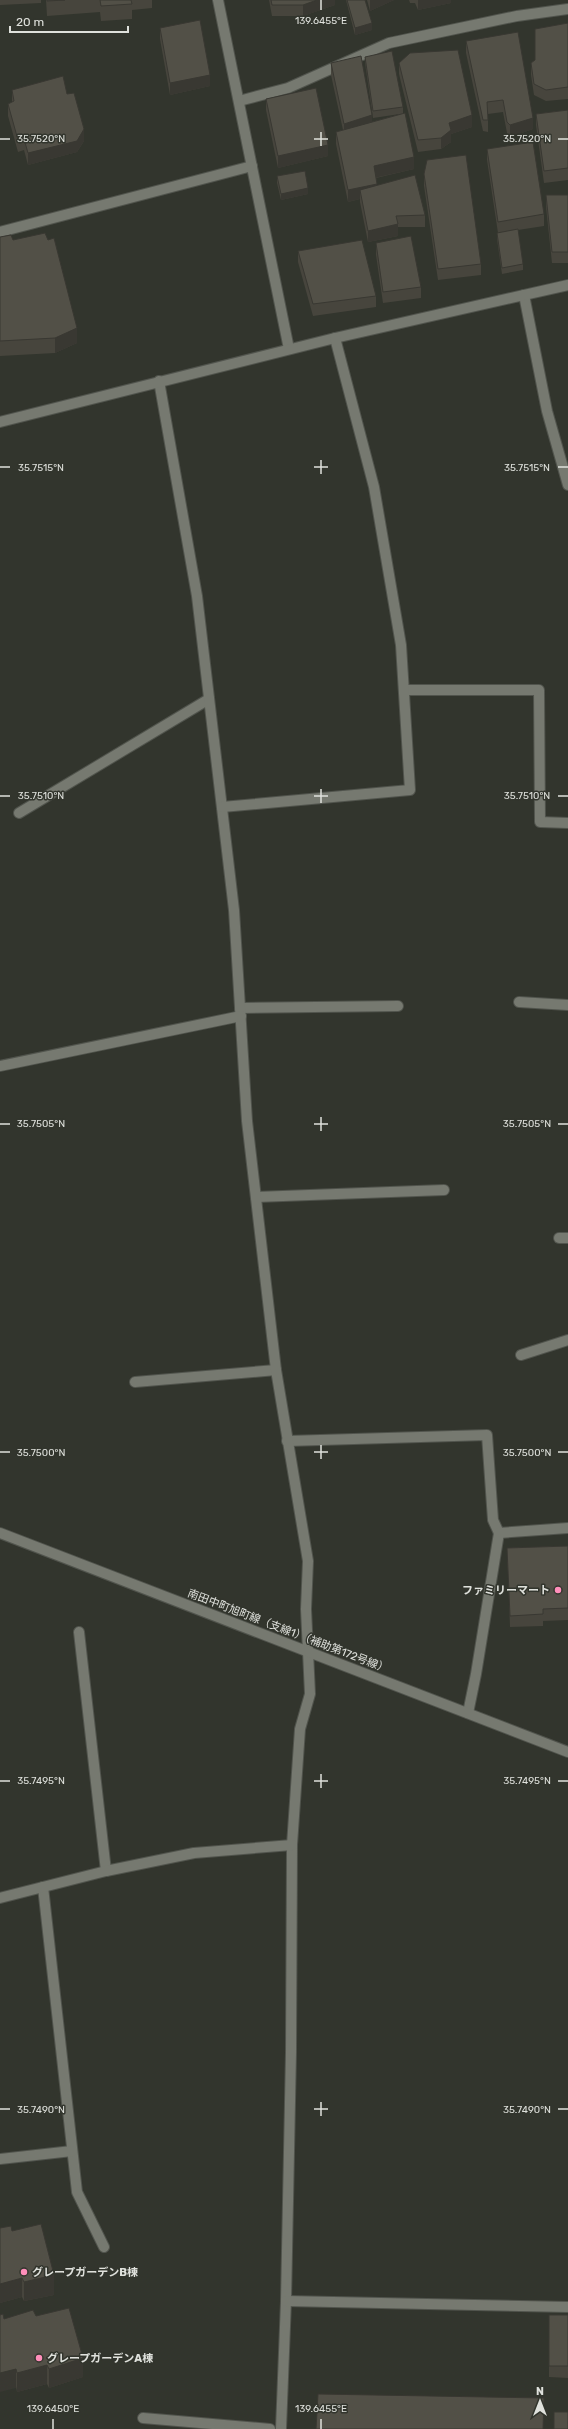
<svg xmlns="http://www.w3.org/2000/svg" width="568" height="2429" font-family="Rubik,'Noto Sans JP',sans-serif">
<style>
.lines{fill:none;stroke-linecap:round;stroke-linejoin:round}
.service-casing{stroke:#51544d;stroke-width:12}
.minor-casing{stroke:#51544d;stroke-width:12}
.secondary-casing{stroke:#51544d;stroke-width:12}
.service{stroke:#767970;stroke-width:10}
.minor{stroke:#767970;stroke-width:10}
.secondary{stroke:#767970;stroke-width:10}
.wall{fill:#47453d}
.shaded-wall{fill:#393832}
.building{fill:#525047;stroke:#393832}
.ticks{fill:none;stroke:#dfe1dc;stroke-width:1.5}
.poi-dot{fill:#ff8eba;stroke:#32352d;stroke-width:1.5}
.labels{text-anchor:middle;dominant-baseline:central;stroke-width:3;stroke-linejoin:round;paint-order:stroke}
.poi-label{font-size:11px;font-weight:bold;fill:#dfe1dc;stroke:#32352d;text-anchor:start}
.street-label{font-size:11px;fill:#dfe1dc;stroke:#32352d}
.ticks-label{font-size:10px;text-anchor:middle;fill:#dfe1dc;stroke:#32352d;stroke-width:3;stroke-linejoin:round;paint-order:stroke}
</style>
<rect width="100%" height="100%" fill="#32352d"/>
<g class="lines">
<defs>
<g id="service">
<polyline points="239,101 288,88 389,43 517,16 568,9"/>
<polyline points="19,813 209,699"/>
<polyline points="240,1008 398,1006"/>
<polyline points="256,1197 444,1190"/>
<polyline points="559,1238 568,1238"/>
<polyline points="521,1355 568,1340"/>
<polyline points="135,1382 276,1370"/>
<polyline points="287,1441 487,1435 493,1520 499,1533"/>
<polyline points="79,1632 106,1871"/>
<polyline points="143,2418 270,2429"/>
</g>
<g id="minor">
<polyline points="218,0 289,349"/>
<polyline points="0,232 252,166"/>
<polyline points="524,295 547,411 568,485"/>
<polyline points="159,381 197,596 234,910 247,1121 276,1370 308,1561 306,1609 310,1694 300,1729 292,1845 291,2052 286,2301 281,2429"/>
<polyline points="0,422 335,338 568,285"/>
<polyline points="404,690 539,690 540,822 568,823"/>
<polyline points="222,807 410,790 401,645 374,487 335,338"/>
<polyline points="519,1002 568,1005"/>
<polyline points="0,1066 241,1016"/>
<polyline points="468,1713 476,1674 499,1533 568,1528"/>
<polyline points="43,1887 77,2192 104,2247"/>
<polyline points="0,1898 106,1871 194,1853 292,1845"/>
<polyline points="0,2159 72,2151"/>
<polyline points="286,2301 568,2307"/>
</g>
<polyline id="secondary" points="0,1533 568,1752"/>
</defs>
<use href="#service" class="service-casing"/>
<use href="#minor" class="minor-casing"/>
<use href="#secondary" class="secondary-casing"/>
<use href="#service" class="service"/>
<use href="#minor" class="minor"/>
<use href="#secondary" class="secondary"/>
</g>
<g class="wall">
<polygon points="0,0 41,0 41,3 0,5"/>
<polygon points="46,0 152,0 152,8 132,10 132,19 101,21 100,12 47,16"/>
<polygon points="269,0 335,0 335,5 303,16 272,16"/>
<polygon points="346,0 365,0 372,30 355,35"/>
<polygon points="367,0 394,0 370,11"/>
<polygon points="409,0 451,0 451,3 418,10 415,3 410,3"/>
<polygon points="568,23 568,99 546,101 534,95 531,75 531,63 535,60"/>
<polygon points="160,28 210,86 170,95 160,39"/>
<polygon points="466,41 533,129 510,137 507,133 503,112 488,114 488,132 483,131 466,53"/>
<polygon points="365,57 403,107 403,113 414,169 376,178 377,185 425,215 425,227 398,227 398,236 368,242 360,202 360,199 348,202 336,144 336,132 343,130 331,75 331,63 372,122 400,114 373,118 365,63"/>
<polygon points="399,63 472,127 451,134 451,142 441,149 418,152 399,74"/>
<polygon points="12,90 67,94 84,141 77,152 28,165 24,150 18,152 8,116 8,104 12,102"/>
<polygon points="266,99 328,156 278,168 266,110"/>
<polygon points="568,110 568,180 544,183 536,125 536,114"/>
<polygon points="487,149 544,214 544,226 518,230 523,264 523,270 502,274 497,239 497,233 498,233 487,160"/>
<polygon points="424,174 481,264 481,275 438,280 424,186"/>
<polygon points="277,176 308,194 281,200 277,183"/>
<polygon points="546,195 568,195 568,263 552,263 546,207"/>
<polygon points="0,237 13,240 77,343 55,353 0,356"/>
<polygon points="376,243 421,287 421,298 383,303 376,255"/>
<polygon points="298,251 376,296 376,307 313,316 298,262"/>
<polygon points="568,1546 568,1620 543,1621 543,1626 510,1627 507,1548"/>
<polygon points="0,2228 12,2231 54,2295 24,2301 22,2297 0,2303"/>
<polygon points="568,2315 568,2378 549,2377 549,2366"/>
<polygon points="36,2316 83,2377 49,2388 47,2384 17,2392 4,2319"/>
</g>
<g class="shaded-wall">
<polygon points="317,0 335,0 335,5 303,16 303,5"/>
<polygon points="370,0 394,0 370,11"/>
<polygon points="418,0 451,0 451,3 418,10"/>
<polygon points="372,23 372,30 355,35 355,28"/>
<polygon points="210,75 210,86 170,95 170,83"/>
<polygon points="372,115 372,126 344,136 344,124"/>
<polygon points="472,115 472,127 451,134 451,142 441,149 441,138 449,123"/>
<polygon points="533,118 533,129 510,137 510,125"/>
<polygon points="84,129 84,141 77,152 28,165 28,153"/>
<polygon points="328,145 328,156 278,168 278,156"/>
<polygon points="414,157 414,169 374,178 374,166"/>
<polygon points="377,184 377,195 360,190 360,199 348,202 348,190"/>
<polygon points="308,188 308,194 281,200 281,194"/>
<polygon points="398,224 398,236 368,242 368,231"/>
<polygon points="77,328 77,343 55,353 55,338"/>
<polygon points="54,2275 54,2295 24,2301 24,2282"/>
<polygon points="22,2278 22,2297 0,2303 0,2284"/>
<polygon points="83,2358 83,2377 49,2388 49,2369"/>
<polygon points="47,2365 47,2384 17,2392 17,2373"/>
<polygon points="16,2369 16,2388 0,2392 0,2373"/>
</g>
<g class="building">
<polygon points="47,0 65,0 47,1"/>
<polygon points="100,0 131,0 132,4 101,6"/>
<polygon points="271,0 317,0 303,5 272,5"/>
<polygon points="347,0 365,0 372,23 355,28"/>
<polygon points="200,20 210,75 170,83 160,28"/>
<polygon points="568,23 568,87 546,90 534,84 531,63 535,60 535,29"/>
<polygon points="518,32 533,118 510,125 507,122 503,100 487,102 488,120 483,120 466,41"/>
<polygon points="458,50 472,115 449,123 451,130 441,138 418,140 399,63 410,53"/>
<polygon points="392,51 403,107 373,111 365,57"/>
<polygon points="361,56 372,115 344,124 331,63"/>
<polygon points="63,76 67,94 74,93 84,129 77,141 28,153 24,139 18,140 8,104 14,101 12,90"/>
<polygon points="316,88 328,145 278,156 266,99"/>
<polygon points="568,110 568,168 544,171 536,114"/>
<polygon points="405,113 414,157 374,166 377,184 348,190 336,132"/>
<polygon points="533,142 544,214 498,222 487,149"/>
<polygon points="466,155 481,264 438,269 424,174 427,160"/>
<polygon points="305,171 308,188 281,194 277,176"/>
<polygon points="415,175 425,215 396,216 398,224 368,231 360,190"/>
<polygon points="546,195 568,195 568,252 552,252"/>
<polygon points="518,229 523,264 502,268 497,233"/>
<polygon points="45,233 48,240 54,238 77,328 55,338 0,341 0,237 11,235 13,240"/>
<polygon points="411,236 421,287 383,292 376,243"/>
<polygon points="362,240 376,296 313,304 298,251"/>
<polygon points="568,1546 568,1608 543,1609 543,1614 510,1616 507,1548"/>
<polygon points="41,2224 54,2275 24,2282 22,2278 0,2284 0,2228 11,2226 12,2231"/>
<polygon points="69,2308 83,2358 49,2369 47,2365 17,2373 16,2369 0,2373 0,2315 3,2314 4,2319 33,2310 36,2316"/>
<rect x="549" y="2315" width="19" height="51"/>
<polygon points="318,2394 544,2398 543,2429 316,2429"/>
<rect x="554" y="2412" width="14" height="17"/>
</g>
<path class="ticks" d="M321,0v10M321,132v14M0,139h10M314,139h14M558,139h10M321,460v14M0,467h10M314,467h14M558,467h10M321,789v14M0,796h10M314,796h14M558,796h10M321,1117v14M0,1124h10M314,1124h14M558,1124h10M321,1445v14M0,1452h10M314,1452h14M558,1452h10M321,1774v14M0,1781h10M314,1781h14M558,1781h10M321,2102v14M0,2109h10M314,2109h14M558,2109h10M53,2419v10M321,2419v10"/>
<g class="poi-dot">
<circle cx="558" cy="1590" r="4"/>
<circle cx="24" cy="2272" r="4"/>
<circle cx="39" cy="2358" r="4"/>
</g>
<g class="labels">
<g class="poi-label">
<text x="550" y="1590" text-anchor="end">ファミリーマート</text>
<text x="32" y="2272">グレープガーデンB棟</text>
<text x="47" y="2358">グレープガーデンA棟</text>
</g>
<g class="street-label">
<text transform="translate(288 1631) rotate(21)">南田中町旭町線（支線1）（補助第172号線）</text>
</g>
</g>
<g class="ticks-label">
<text x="321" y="24">139.6455°E</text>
<text x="41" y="142">35.7520°N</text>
<text x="527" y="142">35.7520°N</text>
<text x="41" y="471">35.7515°N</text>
<text x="527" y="471">35.7515°N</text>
<text x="41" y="799">35.7510°N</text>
<text x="527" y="799">35.7510°N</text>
<text x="41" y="1127">35.7505°N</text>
<text x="527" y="1127">35.7505°N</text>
<text x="41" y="1456">35.7500°N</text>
<text x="527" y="1456">35.7500°N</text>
<text x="41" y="1784">35.7495°N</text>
<text x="527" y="1784">35.7495°N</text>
<text x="41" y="2113">35.7490°N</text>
<text x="527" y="2113">35.7490°N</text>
<text x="53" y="2412">139.6450°E</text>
<text x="321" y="2412">139.6455°E</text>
</g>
<g transform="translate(540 2401)" stroke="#32352d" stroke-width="3" paint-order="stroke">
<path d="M0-3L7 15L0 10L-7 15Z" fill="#dfe1dc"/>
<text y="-6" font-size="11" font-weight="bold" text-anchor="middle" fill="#dfe1dc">N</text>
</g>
<path d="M10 26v6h118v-6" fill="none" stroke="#dfe1dc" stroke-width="2"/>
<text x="16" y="26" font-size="12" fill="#dfe1dc" stroke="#32352d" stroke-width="3" paint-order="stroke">20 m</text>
</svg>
